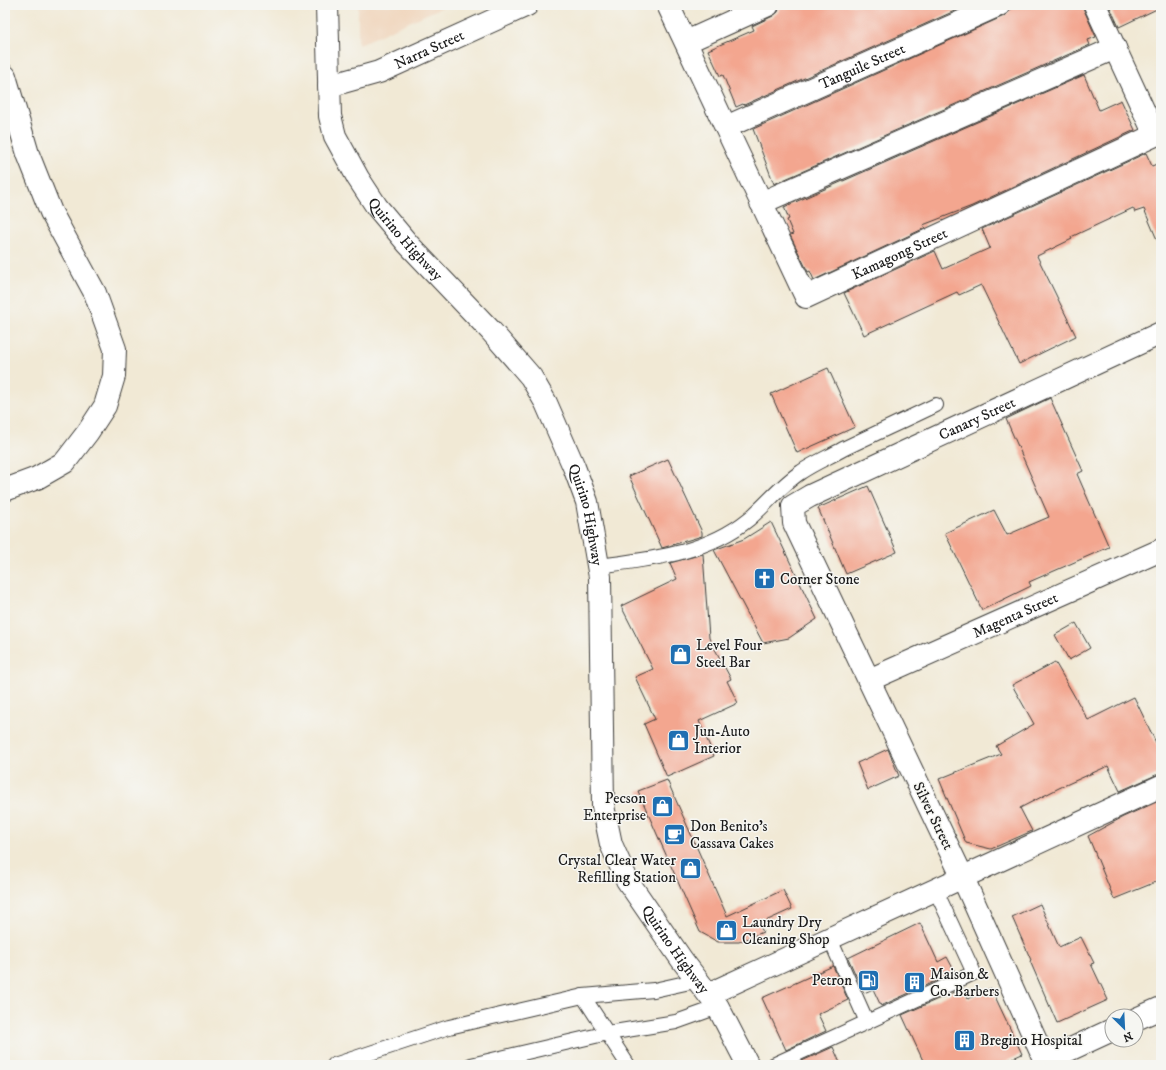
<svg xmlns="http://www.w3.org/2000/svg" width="1166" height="1070" font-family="'IM FELL DW Pica',serif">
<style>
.built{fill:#f0d5bc}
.building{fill:#f3a68f}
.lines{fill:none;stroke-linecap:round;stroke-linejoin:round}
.service-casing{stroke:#3c3b38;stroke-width:16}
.minor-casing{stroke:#3c3b38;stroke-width:24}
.tertiary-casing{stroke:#3c3b38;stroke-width:24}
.primary-casing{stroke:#3c3b38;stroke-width:24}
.service{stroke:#fff;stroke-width:14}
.minor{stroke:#fff;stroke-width:22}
.tertiary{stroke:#fff;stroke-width:22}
.primary{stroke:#fff;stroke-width:22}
.labels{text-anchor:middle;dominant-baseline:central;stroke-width:3;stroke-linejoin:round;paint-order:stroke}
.street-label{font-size:15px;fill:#1c1c1c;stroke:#f6f6f2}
.poi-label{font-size:15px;fill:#1c1c1c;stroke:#f6f6f2;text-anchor:start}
</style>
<rect width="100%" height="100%" fill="#f6f6f2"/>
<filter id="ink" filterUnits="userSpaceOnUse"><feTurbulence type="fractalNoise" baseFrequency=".025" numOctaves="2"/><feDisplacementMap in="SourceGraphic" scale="8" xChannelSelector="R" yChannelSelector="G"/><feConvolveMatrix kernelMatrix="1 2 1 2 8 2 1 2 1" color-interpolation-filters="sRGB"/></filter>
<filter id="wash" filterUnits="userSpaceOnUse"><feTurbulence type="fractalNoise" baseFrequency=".012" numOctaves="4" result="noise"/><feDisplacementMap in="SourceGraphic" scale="16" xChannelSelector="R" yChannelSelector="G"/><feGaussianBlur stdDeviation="0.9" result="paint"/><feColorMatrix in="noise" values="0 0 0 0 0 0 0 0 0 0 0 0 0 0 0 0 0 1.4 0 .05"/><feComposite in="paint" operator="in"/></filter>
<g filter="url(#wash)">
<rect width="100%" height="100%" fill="#f1e9d5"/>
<polygon class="built" points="358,5 447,5 358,45"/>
<g id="blocks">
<g class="building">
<polygon points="780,5 968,5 744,105 743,104 736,107 723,75 720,76 708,50 754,30 752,26 773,16 778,12"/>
<polygon points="1011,5 1083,5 1084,10 1096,37 1088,40 1090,45 1074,52 774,184 753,129 1004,16 1009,12"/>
<polygon points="1109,5 1161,5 1161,7 1119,27"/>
<polygon points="1084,75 1099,110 1121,100 1135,130 972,206 923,225 925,228 814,280 810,271 808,272 790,235 793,234 787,220 789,219 784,207"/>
<polygon points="1146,153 1152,166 1161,162 1161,249 1144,209 1135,212 1133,208 1071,237 1072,239 1037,256 1076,336 1019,364 981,285 959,295 957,292 864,335 844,293 935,251 943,269 990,248 982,229"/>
<polygon points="828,368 855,427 797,453 771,394"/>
<polygon points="1050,398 1083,471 1077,474 1109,547 1029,582 1031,586 982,610 945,533 994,510 1007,535 1049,517 1006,419"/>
<polygon points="668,459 702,532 702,536 662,548 629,476"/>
<polygon points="868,486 897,552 846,574 818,508"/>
<polygon points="771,522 817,619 789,638 763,643 714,550 744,539"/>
<polygon points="703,554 709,638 731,679 727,681 738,703 699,721 714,756 667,777 644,724 655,719 635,677 653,669 621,606 677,579 670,563"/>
<polygon points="1076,623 1090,648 1069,660 1055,635"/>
<polygon points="1055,662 1088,720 1134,697 1161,753 1161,774 1156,775 1120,791 1108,766 1059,788 1020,808 1032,831 991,849 966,843 939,779 1001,754 996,746 1034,724 1012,685"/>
<polygon points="888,749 899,776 868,790 857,763"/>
<polygon points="667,780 727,916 783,890 792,909 759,924 763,932 739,942 718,942 700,932 638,791"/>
<polygon points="1161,800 1161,880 1114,899 1088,836 1123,817"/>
<polygon points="1040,904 1059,947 1081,937 1094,963 1091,964 1108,1000 1057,1023 1030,961 1031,960 1012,917"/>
<polygon points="920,923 938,962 947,957 955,972 881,1006 873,989 864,993 848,958"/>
<polygon points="833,966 848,1000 818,1014 826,1031 786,1050 762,998"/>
<polygon points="963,988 968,999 991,988 1022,1054 998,1065 925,1065 902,1015"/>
<polygon points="833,1047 841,1065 793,1065"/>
</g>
</g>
</g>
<g filter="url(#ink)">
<use href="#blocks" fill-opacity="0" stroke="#3c3b38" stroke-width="1"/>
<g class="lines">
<defs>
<g id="service">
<path d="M598,566c53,-7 108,-12 151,-47 18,-15 32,-34 52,-47 13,-9 28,-15 42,-23 31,-15 62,-29 93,-44"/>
<polyline points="830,939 867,1022"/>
<polyline points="583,996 628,1065"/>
<polyline points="334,1065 449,1027 583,996 654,990 699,980"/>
<polyline points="471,1065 608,1033 676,1022 718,1007"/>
<polyline points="773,1065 974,973 936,891"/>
</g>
<g id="minor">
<path id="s1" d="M668,5l138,292 349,-162 -60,-130"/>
<polyline points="686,42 768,5"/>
<polyline points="5,76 28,154 51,212 95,293 115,349 114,376 105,406 88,432 65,462 37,478 5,490"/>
<path id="s2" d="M726,127l273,-122"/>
<polyline points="761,203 1115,48"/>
<path id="s3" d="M869,680l292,-130"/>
<path id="s4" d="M963,878l-169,-355 -1,-17 17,-10 351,-163"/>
</g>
<g id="tertiary">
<path id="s5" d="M329,86l50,-14 148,-67"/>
<polyline points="963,878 1045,1061 1112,1030"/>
<polyline points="709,994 1161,786"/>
<polyline points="1136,1019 1161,1008"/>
</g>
<g id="primary">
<path id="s6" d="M327,5l3,111 5,20 23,42 19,29 31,37 83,87 40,46 15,26 28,64 13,35 13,75 3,229 8,38 16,36 55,80 36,47 30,58"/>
</g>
</defs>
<use href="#service" class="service-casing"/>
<use href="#minor" class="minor-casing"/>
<use href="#tertiary" class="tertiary-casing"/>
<use href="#primary" class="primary-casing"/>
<use href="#service" class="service"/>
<use href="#minor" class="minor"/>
<use href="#tertiary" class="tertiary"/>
<use href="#primary" class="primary"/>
</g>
</g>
<defs>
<symbol id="church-square" viewBox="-11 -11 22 22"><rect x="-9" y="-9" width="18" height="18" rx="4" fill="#1f6fb2" stroke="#f6f6f2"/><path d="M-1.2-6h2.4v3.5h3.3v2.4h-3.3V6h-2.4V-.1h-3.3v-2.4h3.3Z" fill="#fff"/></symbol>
<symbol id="shop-square" viewBox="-11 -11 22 22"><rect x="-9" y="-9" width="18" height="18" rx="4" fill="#1f6fb2" stroke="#f6f6f2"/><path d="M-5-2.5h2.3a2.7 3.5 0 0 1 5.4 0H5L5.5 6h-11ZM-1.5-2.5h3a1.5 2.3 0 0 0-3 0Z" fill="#fff"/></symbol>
<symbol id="cafe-square" viewBox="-11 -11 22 22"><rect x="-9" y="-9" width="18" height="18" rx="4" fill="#1f6fb2" stroke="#f6f6f2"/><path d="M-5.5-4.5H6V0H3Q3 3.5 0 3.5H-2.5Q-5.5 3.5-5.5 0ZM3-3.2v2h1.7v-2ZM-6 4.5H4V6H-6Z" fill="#fff"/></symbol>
<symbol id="fuel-square" viewBox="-11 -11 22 22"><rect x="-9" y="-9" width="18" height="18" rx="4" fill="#1f6fb2" stroke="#f6f6f2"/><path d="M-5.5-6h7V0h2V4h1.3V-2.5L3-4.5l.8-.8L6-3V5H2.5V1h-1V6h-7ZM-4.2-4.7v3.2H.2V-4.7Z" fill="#fff"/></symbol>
<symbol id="building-square" viewBox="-11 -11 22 22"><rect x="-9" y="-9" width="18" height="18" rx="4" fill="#1f6fb2" stroke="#f6f6f2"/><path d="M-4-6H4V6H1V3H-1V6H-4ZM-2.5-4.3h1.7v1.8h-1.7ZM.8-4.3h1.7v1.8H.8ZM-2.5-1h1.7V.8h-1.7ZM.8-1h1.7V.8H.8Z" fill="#fff"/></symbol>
</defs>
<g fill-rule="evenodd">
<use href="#church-square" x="752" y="566" width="25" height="25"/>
<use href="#shop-square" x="668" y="642" width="25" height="25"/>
<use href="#shop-square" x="666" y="728" width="25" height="25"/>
<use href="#shop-square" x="650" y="794" width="25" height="25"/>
<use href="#cafe-square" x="662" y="822" width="25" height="25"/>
<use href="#shop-square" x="678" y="856" width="25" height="25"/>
<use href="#shop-square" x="714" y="918" width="25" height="25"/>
<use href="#fuel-square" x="856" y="968" width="25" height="25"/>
<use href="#building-square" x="902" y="970" width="25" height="25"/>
<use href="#building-square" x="952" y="1028" width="25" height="25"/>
</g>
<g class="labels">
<g class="street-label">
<text stroke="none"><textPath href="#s5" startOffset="107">Narra Street</textPath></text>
<text stroke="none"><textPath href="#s2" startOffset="149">Tanguile Street</textPath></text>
<text stroke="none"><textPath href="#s6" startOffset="257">Quirino Highway</textPath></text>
<text stroke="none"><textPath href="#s1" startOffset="426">Kamagong Street</textPath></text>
<text stroke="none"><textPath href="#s4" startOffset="614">Canary Street</textPath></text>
<text stroke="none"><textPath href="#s6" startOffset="593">Quirino Highway</textPath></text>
<text stroke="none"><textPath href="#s3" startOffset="160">Magenta Street</textPath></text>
<text transform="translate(933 816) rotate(64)">Silver Street</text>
<text stroke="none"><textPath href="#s6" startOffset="1049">Quirino Highway</textPath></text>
</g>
<g class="poi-label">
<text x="780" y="579">Corner Stone</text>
<text x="696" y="645">Level Four<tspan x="696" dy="17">Steel Bar</tspan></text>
<text x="694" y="731">Jun-Auto<tspan x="694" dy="17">Interior</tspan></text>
<text x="646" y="798" text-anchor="end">Pecson<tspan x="646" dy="17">Enterprise</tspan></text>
<text x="690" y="826">Don Benito's<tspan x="690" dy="17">Cassava Cakes</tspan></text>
<text x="676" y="860" text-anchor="end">Crystal Clear Water<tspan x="676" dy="17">Refilling Station</tspan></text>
<text x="742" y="922">Laundry Dry<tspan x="742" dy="17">Cleaning Shop</tspan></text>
<text x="930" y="974">Maison &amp;<tspan x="930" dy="17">Co. Barbers</tspan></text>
<text x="852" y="980" text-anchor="end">Petron</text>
<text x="980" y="1040">Bregino Hospital</text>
</g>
</g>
<rect width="1166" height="1070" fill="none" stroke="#f6f6f2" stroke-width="20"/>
<g transform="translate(1124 1028) rotate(156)"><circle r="19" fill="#f6f6f2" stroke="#9f9f9c"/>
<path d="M0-3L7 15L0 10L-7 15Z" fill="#1f6fb2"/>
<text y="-6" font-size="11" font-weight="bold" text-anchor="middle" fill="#1c1c1c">N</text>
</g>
</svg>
